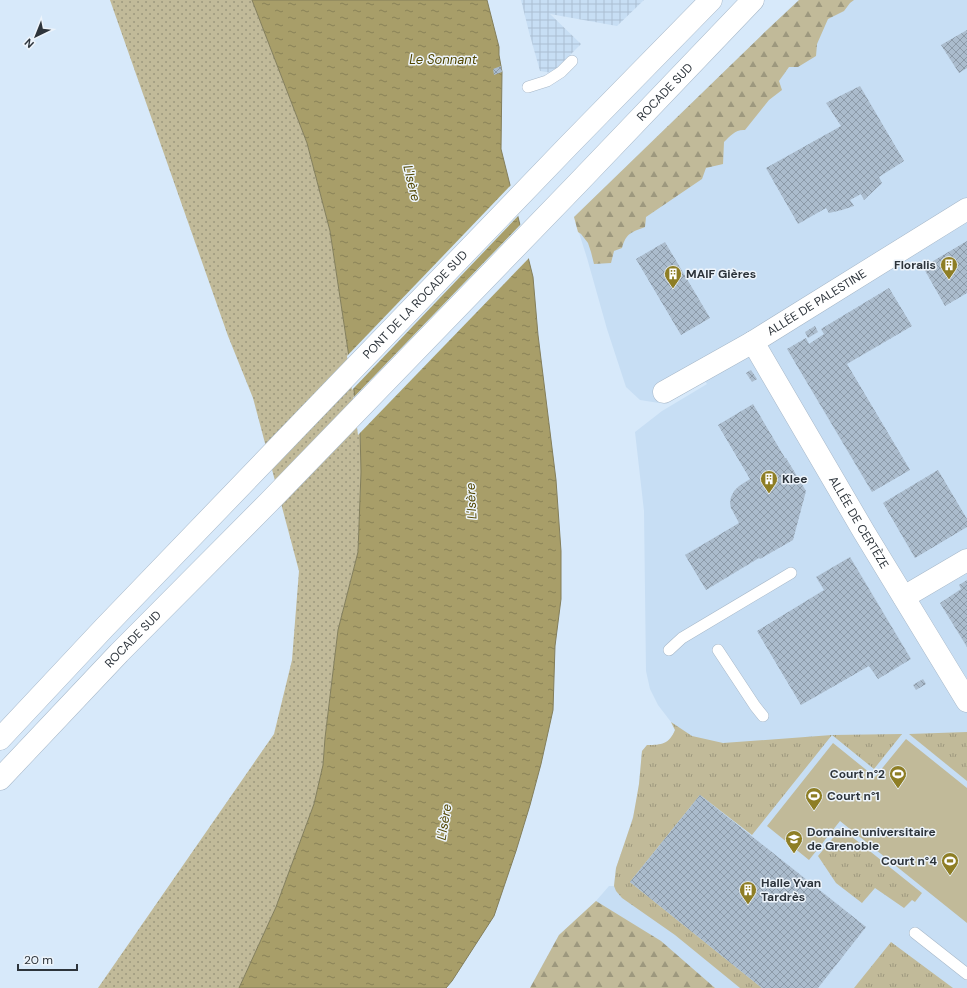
<svg xmlns="http://www.w3.org/2000/svg" width="967" height="988" font-family="'DM Sans',sans-serif">
<style>
.built{fill:#c7def4}
.industrial{fill:url(#industrial-grid)}
.grass{fill:url(#grass-tufts)}
.forest{fill:url(#forest-firs)}
.park{fill:url(#park-dots)}
.pitch{fill:#c1ba99}
.water{fill:url(#water-ripples);stroke:#837e5b}
.pier{fill:#d7e9fa}
.building{fill:url(#building-cross-hatch)}
.lines{fill:none;stroke-linecap:round;stroke-linejoin:round}
.lane-casing{stroke:#a7b8c9;stroke-width:12}
.street-casing{stroke:#a7b8c9;stroke-width:23}
.highway-casing{stroke:#a7b8c9;stroke-width:23}
.lane{stroke:#fff;stroke-width:11}
.street{stroke:#fff;stroke-width:22}
.highway{stroke:#fff;stroke-width:22}
.labels{text-anchor:middle;dominant-baseline:central;stroke-width:3;stroke-linejoin:round;paint-order:stroke}
.street-label{font-size:12px;fill:#2d343b;stroke:#edf4fb}
.poi-label{font-size:12px;font-weight:bold;fill:#2d343b;stroke:#edf4fb;text-anchor:start}
.water-label{font-size:13px;font-style:italic;fill:#514600;stroke:#edf4fb}
</style>
<defs>
<pattern id="industrial-grid" width="8" height="8" patternUnits="userSpaceOnUse"><rect width="8" height="8" fill="#c7def4"/><path d="M0 4h8M4 0v8" fill="none" stroke="#abbfd2"/></pattern>
<pattern id="grass-tufts" width="24" height="20" patternUnits="userSpaceOnUse"><rect width="24" height="20" fill="#c1ba99"/><path d="M3 7l-1-3M5 7V3M7 7l1-3M15 17l-1-3M17 17v-4M19 17l1-3" fill="none" stroke="#9d987e"/></pattern>
<pattern id="forest-firs" width="22" height="20" patternUnits="userSpaceOnUse"><rect width="22" height="20" fill="#c1ba99"/><path d="M5 1l3.5 6h-7zM16 11l3.5 6h-7z" fill="#9d987e"/></pattern>
<pattern id="park-dots" width="8" height="8" patternUnits="userSpaceOnUse"><rect width="8" height="8" fill="#c1ba99"/><path d="M2 2h.1M6 6h.1" fill="none" stroke="#9d987e" stroke-width="1.8" stroke-linecap="round"/></pattern>
<pattern id="water-ripples" width="26" height="14" patternUnits="userSpaceOnUse"><rect width="26" height="14" fill="#a89e69"/><path d="M2 4q2-2 4 0t4 0M15 11q2-2 4 0t4 0" fill="none" stroke="#898258"/></pattern>
<pattern id="building-cross-hatch" width="8" height="8" patternUnits="userSpaceOnUse"><rect width="8" height="8" fill="#abbccd"/><path d="M0 0l8 8M0 8l8-8" fill="none" stroke="#8c9aa8"/></pattern>
</defs>
<rect width="100%" height="100%" fill="#d7e9fa"/>
<polygon class="built" points="799,0 967,0 967,988 530,988 559,935 596,901 609,886 614,886 616,868 626,840 636,806 639,784 642,751 647,745 657,745 665,743 672,738 675,730 671,722 658,705 650,689 646,671 644,511 635,432 662,411 707,384 705,381 673,400 659,403 640,400 626,387 607,329 587,258 574,217 767,30"/>
<polygon class="industrial" points="521,0 644,0 617,26 550,14 581,44 552,73 540,71 529,32"/>
<g class="grass">
<path d="M671,722l21,14 31,7 109,-8 70,-1 -28,35 -42,-34 -80,100 -52,-40 -70,87 132,106h-22l-65,-53 -53,-37 -6,-7 -2,-5 2,-18 17,-50 6,-34 3,-33 5,-6c15,0 22,-1 28,-15z"/>
<polygon points="967,732 967,781 909,734"/>
<polygon points="841,828 922,893 915,902 912,900 904,908 875,888 862,903 836,883 818,856"/>
<polygon points="891,942 953,988 854,988"/>
</g>
<g class="forest">
<path d="M799,0h55l-4,3 -6,8 -16,8 -11,25 -1,12 -18,11h-9l-10,14 3,9 -13,10 -24,30c-9,-1 -15,6 -21,12l-1,22 -17,4 -4,11 -56,38 -1,10c-13,5 -19,6 -23,21l-8,3 -3,12 -17,1 -3,-12 -3,-9 -7,-9 -3,-2 -4,-15 193,-187z"/>
<polygon points="596,901 661,941 715,988 530,988 559,935"/>
</g>
<polygon class="park" points="110,0 252,0 307,143 330,231 360,430 361,472 358,552 338,630 325,738 323,765 314,804 276,907 239,988 98,988 274,734 292,660 299,571 253,398 228,336"/>
<polygon class="pitch" points="906,739 967,788 967,923 840,821 809,860 767,826 833,743 875,777"/>
<polygon class="water" points="252,0 487,0 499,47 499,55 502,72 501,149 533,277 538,335 556,480 561,551 561,599 555,646 553,710 541,764 530,805 516,851 494,916 452,981 446,988 239,988 276,907 314,804 323,765 325,738 338,630 358,552 361,472 360,430 330,231 307,143"/>
<g class="pier">
<polygon points="512,184 520,214 352,390 347,356"/>
<polygon points="522,223 530,257 358,435 353,398"/>
</g>
<g class="building">
<polygon points="967,30 967,68 959,73 941,45"/>
<polygon points="501,66 502,72 494,75 493,69"/>
<polygon points="860,86 904,161 879,177 882,183 864,200 861,194 850,200 854,206 842,210 829,213 826,208 798,224 766,168 841,126 826,103"/>
<polygon points="967,241 967,293 945,306 923,267"/>
<polygon points="665,242 710,318 681,335 636,259"/>
<polygon points="889,288 912,326 847,364 910,470 872,492 787,349 806,338 809,344 824,334 821,329"/>
<polygon points="815,326 818,332 808,338 805,332"/>
<polygon points="751,370 757,379 752,382 746,373"/>
<polygon points="753,404 785,458 786,458 806,491 793,540 760,559 759,558 706,590 685,555 739,523 731,508 730,503 731,497 734,491 739,486 750,479 718,425"/>
<polygon points="938,470 967,519 967,527 915,558 883,503"/>
<polygon points="850,557 911,659 878,679 869,666 801,705 757,631 824,590 816,577"/>
<polygon points="967,580 967,647 940,603 961,589 959,585"/>
<polygon points="923,679 926,684 916,690 913,685"/>
<polygon points="700,795 866,927 818,988 762,988 630,882"/>
</g>
<g class="lines">
<defs>
<g id="lane">
<polyline points="528,87 547,81 561,72 572,61"/>
<polyline points="669,650 682,638 791,573"/>
<polyline points="718,650 755,706 763,716"/>
<polyline points="915,933 967,974"/>
</g>
<g id="street">
<path id="s1" d="M753,342l111,190 103,169"/>
<path id="s2" d="M664,392l89,-50 214,-133"/>
<polyline points="904,597 967,560"/>
</g>
<g id="highway">
<path id="s3" d="M0,739l104,-111 465,-483 142,-145"/>
<path id="s4" d="M0,779l119,-126 150,-151 308,-318 176,-184"/>
</g>
</defs>
<use href="#lane" class="lane-casing"/>
<use href="#street" class="street-casing"/>
<use href="#highway" class="highway-casing"/>
<use href="#lane" class="lane"/>
<use href="#street" class="street"/>
<use href="#highway" class="highway"/>
</g>
<defs>
<symbol id="building-pin" viewBox="-11 -11 22 30"><path d="M0 17L-7.5 6A9.5 9.5 0 1 1 7.5 6Z" fill="#8e7e25" stroke="#edf4fb"/><path d="M-4-6H4V6H1V3H-1V6H-4ZM-2.5-4.3h1.7v1.8h-1.7ZM.8-4.3h1.7v1.8H.8ZM-2.5-1h1.7V.8h-1.7ZM.8-1h1.7V.8H.8Z" fill="#fff"/></symbol>
<symbol id="stadium-pin" viewBox="-11 -11 22 30"><path d="M0 17L-7.5 6A9.5 9.5 0 1 1 7.5 6Z" fill="#8e7e25" stroke="#edf4fb"/><path d="M0-5a6.5 5 0 1 0 0 10a6.5 5 0 1 0 0-10ZM-3.5-1.8h7v3.6h-7Z" fill="#fff"/></symbol>
<symbol id="university-pin" viewBox="-11 -11 22 30"><path d="M0 17L-7.5 6A9.5 9.5 0 1 1 7.5 6Z" fill="#8e7e25" stroke="#edf4fb"/><path d="M0-5L7-2L0 1L-7-2ZM-4 1L0 2.5L4 1V4Q0 6-4 4Z" fill="#fff"/></symbol>
</defs>
<g fill-rule="evenodd">
<use href="#building-pin" x="939" y="255" width="20" height="27"/>
<use href="#building-pin" x="663" y="264" width="20" height="27"/>
<use href="#building-pin" x="759" y="469" width="20" height="27"/>
<use href="#stadium-pin" x="888" y="764" width="20" height="27"/>
<use href="#stadium-pin" x="804" y="786" width="20" height="27"/>
<use href="#university-pin" x="784" y="829" width="20" height="27"/>
<use href="#stadium-pin" x="940" y="851" width="20" height="27"/>
<use href="#building-pin" x="738" y="880" width="20" height="27"/>
</g>
<g class="labels">
<g class="street-label">
<text stroke="none"><textPath href="#s4" startOffset="956">ROCADE SUD</textPath></text>
<text stroke="none"><textPath href="#s2" startOffset="177">ALLÉE DE PALESTINE</textPath></text>
<text stroke="none"><textPath href="#s3" startOffset="601">PONT DE LA ROCADE SUD</textPath></text>
<text stroke="none"><textPath href="#s1" startOffset="209">ALLÉE DE CERTÈZE</textPath></text>
<text stroke="none"><textPath href="#s4" startOffset="193">ROCADE SUD</textPath></text>
</g>
<g class="poi-label">
<text x="936" y="265" text-anchor="end">Floralis</text>
<text x="686" y="274">MAIF Gières</text>
<text x="782" y="479">Klee</text>
<text x="885" y="774" text-anchor="end">Court n°2</text>
<text x="827" y="796">Court n°1</text>
<text x="807" y="832">Domaine universitaire<tspan x="807" dy="14">de Grenoble</tspan></text>
<text x="937" y="861" text-anchor="end">Court n°4</text>
<text x="761" y="883">Halle Yvan<tspan x="761" dy="14">Tardrès</tspan></text>
</g>
<g class="water-label">
<text x="443" y="59">Le Sonnant</text>
<text transform="translate(412 183) rotate(76)">L'Isère</text>
<text transform="translate(471 501) rotate(-93)">L'Isère</text>
<text transform="translate(444 822) rotate(-81)">L'Isère</text>
</g>
</g>
<g transform="translate(36 36) rotate(223)" stroke="#edf4fb" stroke-width="3" paint-order="stroke">
<path d="M0-3L7 15L0 10L-7 15Z" fill="#2d343b"/>
<text y="-6" font-size="11" font-weight="bold" text-anchor="middle" fill="#2d343b">N</text>
</g>
<path d="M18 964v6h59v-6" fill="none" stroke="#2d343b" stroke-width="2"/>
<text x="24" y="964" font-size="12" fill="#2d343b" stroke="#edf4fb" stroke-width="3" paint-order="stroke">20 m</text>
</svg>
